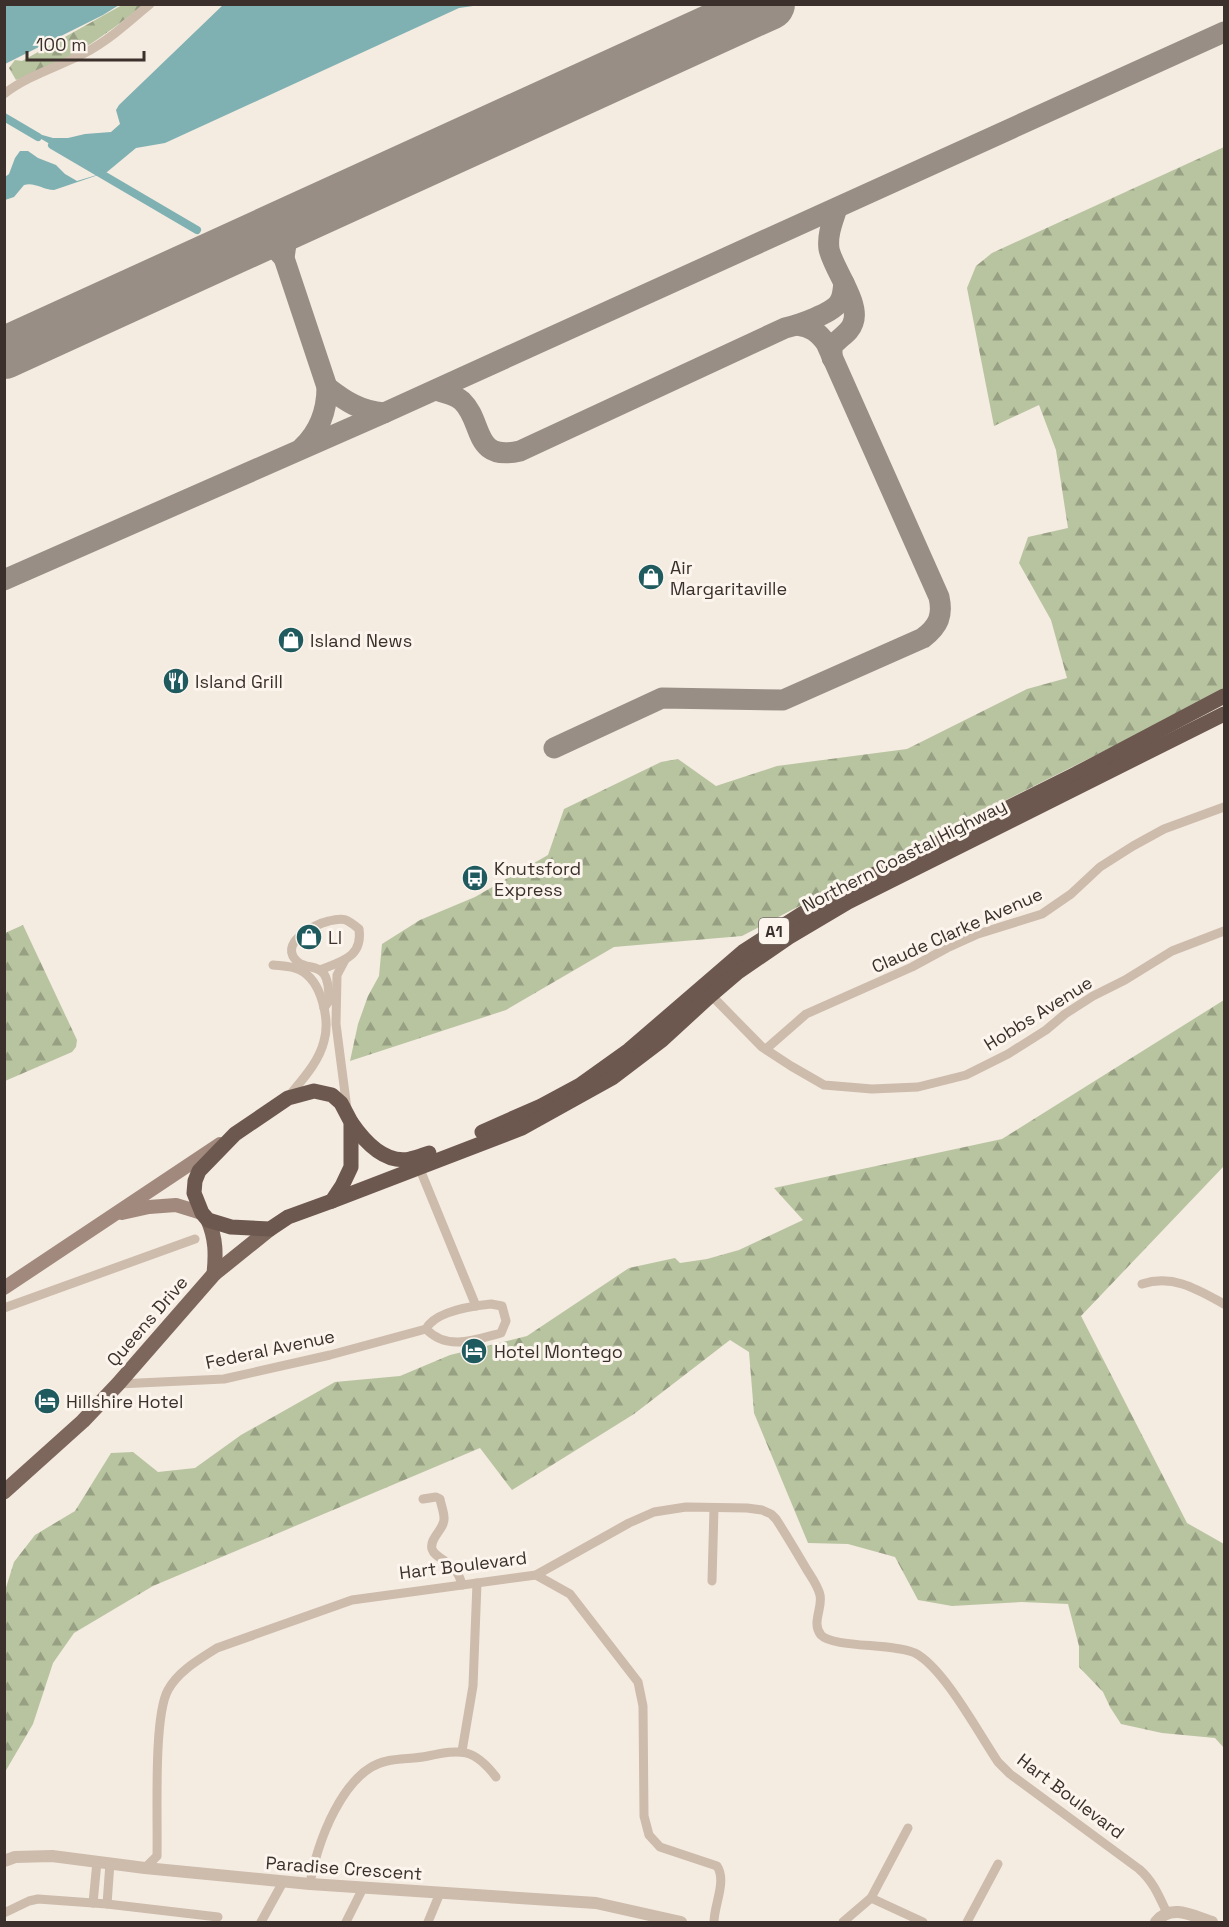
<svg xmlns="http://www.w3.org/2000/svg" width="1229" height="1927" font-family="'Space Grotesk',sans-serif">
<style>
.forest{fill:url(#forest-firs)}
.water{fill:#7fb0b2}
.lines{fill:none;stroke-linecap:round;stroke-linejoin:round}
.canal{stroke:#7fb0b2;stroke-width:8}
.taxiway{stroke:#988e86;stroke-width:21}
.runway{stroke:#988e86;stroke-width:52}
.minor{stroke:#cdbbac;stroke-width:9}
.tertiary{stroke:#cdbbac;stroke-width:12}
.secondary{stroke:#a18a7d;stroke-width:14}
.primary{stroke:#7d675c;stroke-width:15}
.trunk{stroke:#6c584f;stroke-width:15}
.labels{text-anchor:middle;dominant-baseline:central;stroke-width:6;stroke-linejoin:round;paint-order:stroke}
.shield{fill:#fbf5ee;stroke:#756b66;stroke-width:1.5}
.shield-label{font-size:16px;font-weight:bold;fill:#3b302b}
.poi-label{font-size:18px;fill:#3b302b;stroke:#fbf5ee;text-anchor:start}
.street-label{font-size:18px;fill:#3b302b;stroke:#fbf5ee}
</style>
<defs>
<pattern id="forest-firs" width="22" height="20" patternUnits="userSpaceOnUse" patternTransform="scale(1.5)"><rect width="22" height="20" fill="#b8c4a0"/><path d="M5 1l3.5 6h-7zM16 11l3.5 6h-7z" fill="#97a083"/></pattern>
</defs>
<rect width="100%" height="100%" fill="#f4ebe1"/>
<g class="forest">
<path d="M122,5h22c-39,30 -80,61 -128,75l-7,-12 6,-8 7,1z"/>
<polygon points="1224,147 1224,691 932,837 742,936 614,947 506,1010 350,1061 358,1024 368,996 379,976 382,944 420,920 475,897 548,855 564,809 661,762 678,759 716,786 777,766 907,749 1027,689 1067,678 1051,620 1019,563 1028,537 1068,528 1056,450 1039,405 994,426 967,288 976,266 992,253"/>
<polygon points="23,925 77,1040 76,1047 72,1052 5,1081 5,933"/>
<polygon points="1224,1000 1224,1166 1081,1316 1187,1523 1224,1544 1224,1748 1215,1738 1162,1733 1121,1724 1110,1707 1103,1692 1079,1667 1079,1646 1068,1604 1022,1602 952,1606 918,1600 895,1557 848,1544 808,1543 754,1413 749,1352 730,1340 634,1414 512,1490 480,1448 153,1586 74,1633 53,1663 33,1724 5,1772 4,1594 14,1562 35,1535 75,1511 111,1453 133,1452 158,1472 195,1468 241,1435 335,1382 400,1376 450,1355 527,1336 629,1268 675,1258 680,1263 707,1259 739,1250 803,1220 774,1188 1002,1139"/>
</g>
<g class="water">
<path d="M224,4l256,1 -21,3 -294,135 -29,5 -29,24 -53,18c-11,0 -19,-8 -30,-5l-10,12 -9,3v-23l4,-3 6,-16 5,-7h8l10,7 18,7 9,9 12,7 23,-7 -72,-43 25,7h15l17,-4 26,-2 9,-8 -4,-14 3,-5z"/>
<polygon points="4,5 5,4 119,5 103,15 5,64"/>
</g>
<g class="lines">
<g class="canal">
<polyline points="4,117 38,137"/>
<polyline points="52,145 197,230"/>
</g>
<g class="taxiway">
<path d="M298,220l-11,17 -3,21 43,129c0,24 -7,44 -25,61"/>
<polyline points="249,242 273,246 284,258"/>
<path d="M832,358v-11c6,-9 18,-14 21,-24 8,-20 -20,-54 -24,-74 -2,-15 4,-28 8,-41"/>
<path d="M327,387c18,14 33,24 57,26"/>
<path d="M436,390c8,3 19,4 26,11 22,21 10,61 58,50l265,-123c13,-3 49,-15 55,-27 3,-5 3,-12 4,-18"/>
<polyline points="4,580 384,413 1224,32"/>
<path d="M554,748l108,-50 121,2 140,-62c16,-12 20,-23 16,-41l-113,-254c-8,-11 -15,-16 -29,-18"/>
</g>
<polyline class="runway" points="4,353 769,4"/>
<g class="minor">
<path d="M4,94c23,-18 53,-27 79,-40 25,-13 46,-32 67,-50"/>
<polyline points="345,960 337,975 336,1024 347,1109"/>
<path d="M273,965c8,1 19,1 27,5 22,11 30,50 24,71 -5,21 -22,39 -35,55"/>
<path d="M320,970c22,-9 43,-13 39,-41 -12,-10 -15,-12 -30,-8 -14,3 -54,23 -30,42 8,5 20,3 25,11 5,7 5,19 5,27l-5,7"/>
<polyline points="711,995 762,1047 791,1066 824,1085 872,1089 918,1087 966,1075 1008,1054 1046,1030 1065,1014 1093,996 1125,980 1172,951 1224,931"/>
<polyline points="766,1049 806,1014 912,967 947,948 978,934 1042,914 1071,894 1100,867 1133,846 1164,829 1224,807"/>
<polyline points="419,1167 476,1306"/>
<path d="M1142,1284c31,-10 55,5 82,20"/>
<path d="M491,1304l11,2 4,15 -5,12c-26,7 -54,18 -75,-4 9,-18 46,-23 65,-25z"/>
<polyline points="4,1308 195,1239"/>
<polyline points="118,1384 224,1379 330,1355 426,1329"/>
<path d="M423,1499l13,-2 4,2c1,6 4,13 4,19 1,11 -15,20 -12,31 4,12 24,10 30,36"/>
<path d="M536,1575l34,19 68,88 5,24 1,110 5,19 11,12 57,19c10,15 -3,39 -3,56"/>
<polyline points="712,1581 714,1508"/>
<polyline points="462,1751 473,1686 477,1583"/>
<path d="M145,1868l12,-12c1,-36 -4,-139 11,-166 10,-19 32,-31 49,-42l135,-48 184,-25 93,-52 25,-11 32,-5 61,1 15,2 9,4 5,5c11,17 21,34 31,51 5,8 11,16 13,25 3,13 -9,28 1,40 12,13 72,8 94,18 29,15 64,81 83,109l12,12 129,95c14,12 20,27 28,44"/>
<path d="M310,1884c6,-39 33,-114 77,-123 13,-3 27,-2 41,-5 33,-7 46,-8 68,21"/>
<polyline points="871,1898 923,1922"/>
<polyline points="93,1903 97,1862"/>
<polyline points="107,1904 110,1863"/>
<polyline points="4,1913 29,1901 38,1899 107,1904 218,1917"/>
<polyline points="261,1922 283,1882"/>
<polyline points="346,1922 363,1888"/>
<polyline points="428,1922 440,1893"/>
<polyline points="843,1922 871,1898 908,1828"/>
<polyline points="967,1922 998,1864"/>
</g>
<g class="tertiary">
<polyline points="4,1861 15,1857 52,1856 145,1868 310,1884 596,1903 681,1922"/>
<path d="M1156,1922c15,-19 37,-6 56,0"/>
</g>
<g class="secondary">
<polyline points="122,1213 149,1207 176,1205 202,1213"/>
<polyline points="4,1288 220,1144"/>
</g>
<g class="primary">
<path d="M208,1220c8,19 8,34 6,54"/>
<polyline points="4,1492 83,1421 118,1384 214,1274 270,1229"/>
</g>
<g class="trunk">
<polygon points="314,1091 332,1095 341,1103 351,1122 351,1167 342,1186 332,1201 288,1217 270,1229 231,1227 208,1220 202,1213 194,1193 195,1181 199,1171 235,1134 288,1098"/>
<path d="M351,1122c13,19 34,42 59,37 6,-1 13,-4 19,-6"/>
<polyline points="482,1132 541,1106 580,1085 629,1050 744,951 825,899 1076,774 1224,696"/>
<polyline points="332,1201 522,1128 612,1078 662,1040 711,995 738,972 789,937 848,902 1224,714"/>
</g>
</g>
<defs>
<symbol id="shop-disc" viewBox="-11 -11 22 22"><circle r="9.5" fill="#1f5a5e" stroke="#fbf5ee"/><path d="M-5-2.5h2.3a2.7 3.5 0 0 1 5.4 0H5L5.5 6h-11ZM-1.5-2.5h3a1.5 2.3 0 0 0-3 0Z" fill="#fff"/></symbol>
<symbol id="restaurant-disc" viewBox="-11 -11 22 22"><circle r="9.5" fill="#1f5a5e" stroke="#fbf5ee"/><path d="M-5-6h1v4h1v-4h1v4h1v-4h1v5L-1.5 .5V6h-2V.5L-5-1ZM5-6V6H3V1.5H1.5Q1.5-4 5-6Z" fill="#fff"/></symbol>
<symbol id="bus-disc" viewBox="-11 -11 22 22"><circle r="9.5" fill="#1f5a5e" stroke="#fbf5ee"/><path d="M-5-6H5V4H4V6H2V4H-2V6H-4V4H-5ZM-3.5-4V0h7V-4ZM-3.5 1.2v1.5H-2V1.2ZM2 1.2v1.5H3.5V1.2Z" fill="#fff"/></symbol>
<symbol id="hotel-disc" viewBox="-11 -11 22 22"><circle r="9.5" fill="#1f5a5e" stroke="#fbf5ee"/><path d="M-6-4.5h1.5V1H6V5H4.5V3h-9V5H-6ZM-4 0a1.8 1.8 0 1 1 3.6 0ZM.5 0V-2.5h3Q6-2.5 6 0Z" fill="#fff"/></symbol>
</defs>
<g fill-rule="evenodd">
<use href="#shop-disc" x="636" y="562" width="30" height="30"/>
<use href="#shop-disc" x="276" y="625" width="30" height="30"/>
<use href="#restaurant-disc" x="161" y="666" width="30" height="30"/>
<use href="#bus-disc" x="460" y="863" width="30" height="30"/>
<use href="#shop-disc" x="294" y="922" width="30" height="30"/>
<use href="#hotel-disc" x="459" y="1336" width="30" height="30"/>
<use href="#hotel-disc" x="32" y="1386" width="30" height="30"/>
</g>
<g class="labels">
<rect class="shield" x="759" y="918" width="30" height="26" rx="4.5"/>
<g class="shield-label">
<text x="774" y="931">A1</text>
</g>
<g class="poi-label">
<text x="670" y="567">Air<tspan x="670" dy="21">Margaritaville</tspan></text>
<text x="310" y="640">Island News</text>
<text x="195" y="681">Island Grill</text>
<text x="494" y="868">Knutsford<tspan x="494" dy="21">Express</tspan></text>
<text x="328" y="937">Ll</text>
<text x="494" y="1351">Hotel Montego</text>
<text x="66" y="1401">Hillshire Hotel</text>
</g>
<g class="street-label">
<text transform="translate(904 855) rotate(-27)">Northern Coastal Highway</text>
<text transform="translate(957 930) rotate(-24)">Claude Clarke Avenue</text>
<text transform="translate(1038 1013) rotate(-32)">Hobbs Avenue</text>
<text transform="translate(147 1321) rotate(-49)">Queens Drive</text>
<text transform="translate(270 1349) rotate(-12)">Federal Avenue</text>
<text transform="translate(463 1565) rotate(-7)">Hart Boulevard</text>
<text transform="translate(1071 1796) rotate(37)">Hart Boulevard</text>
<text transform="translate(344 1868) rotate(4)">Paradise Crescent</text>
</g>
</g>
<rect width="1229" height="1927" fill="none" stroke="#3b302b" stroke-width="12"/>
<path d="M27 51v9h117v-9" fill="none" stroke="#3b302b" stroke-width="3"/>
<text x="36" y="51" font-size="18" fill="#3b302b" stroke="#fbf5ee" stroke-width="4.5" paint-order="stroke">100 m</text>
</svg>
